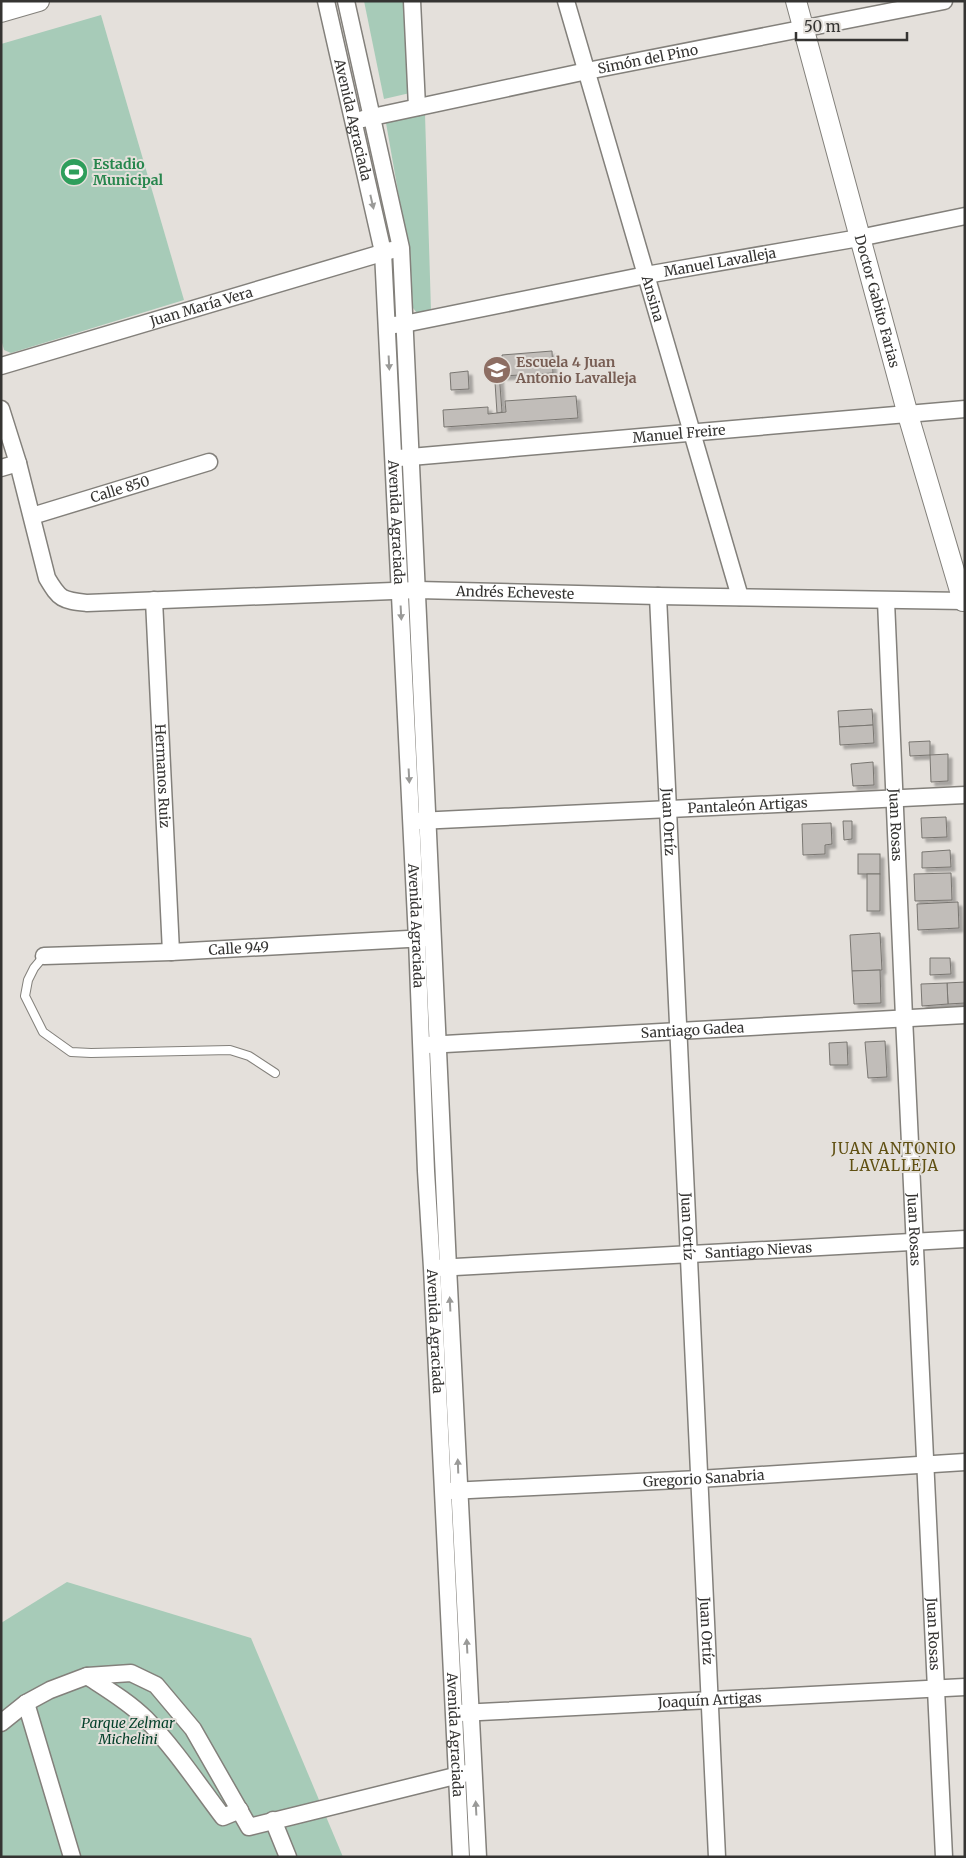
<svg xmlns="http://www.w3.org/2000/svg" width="966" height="1858" font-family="Merriweather,serif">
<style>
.green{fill:#a7cbb8}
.building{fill:#c1bdb9;stroke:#797671;filter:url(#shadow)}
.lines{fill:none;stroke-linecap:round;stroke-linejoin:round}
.service-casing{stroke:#83807b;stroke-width:10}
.minor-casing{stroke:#83807b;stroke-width:19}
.tertiary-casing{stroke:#83807b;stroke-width:22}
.service{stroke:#fff;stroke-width:8}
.minor{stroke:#fff;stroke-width:16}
.tertiary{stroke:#fff;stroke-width:20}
.oneway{fill:#9a9a98}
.labels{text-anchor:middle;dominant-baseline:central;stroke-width:4;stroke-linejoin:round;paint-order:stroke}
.street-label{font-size:14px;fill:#353432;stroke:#e4e0db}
.leisure-label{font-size:14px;font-weight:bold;fill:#27864d;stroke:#e4e0db;text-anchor:start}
.education-label{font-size:14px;font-weight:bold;fill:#785e54;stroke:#e4e0db;text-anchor:start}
.park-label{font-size:14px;font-style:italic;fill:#023f29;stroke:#e4e0db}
.neighbourhood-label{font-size:15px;letter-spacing:1px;fill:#605012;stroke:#e4e0db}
</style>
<defs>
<filter id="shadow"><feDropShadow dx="4" dy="4" stdDeviation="1" flood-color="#0004"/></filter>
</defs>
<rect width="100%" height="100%" fill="#e4e0db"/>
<g class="green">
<polygon points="364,1 403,1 410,93 384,99"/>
<polygon points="101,15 184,300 11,353 4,350 1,339 1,44"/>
<polygon points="425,114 431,311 417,313 413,308 409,254 386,123"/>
<polygon points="67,1582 251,1638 343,1857 1,1857 1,1623"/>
</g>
<g class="building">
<polygon points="552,351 553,373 503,376 502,355"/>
<polygon points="494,367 503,367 503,371 499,372 502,412 497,413"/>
<polygon points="468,371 469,389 451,390 450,373"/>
<polygon points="576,396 578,418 444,427 443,410 488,407 488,414 506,412 505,401"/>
<polygon points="872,709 873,725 839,727 838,711"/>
<polygon points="873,725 874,743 840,745 839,727"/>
<polygon points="930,741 930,755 910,756 909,742"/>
<polygon points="948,754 948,781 931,782 930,755"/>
<polygon points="873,762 874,785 853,786 851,764"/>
<polygon points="946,817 947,837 922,838 921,818"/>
<polygon points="843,821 852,821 852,839 844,840"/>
<polygon points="831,823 832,844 825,845 825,854 803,855 802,824"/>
<polygon points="950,850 951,867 922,868 922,852"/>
<rect x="858" y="854" width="22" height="20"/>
<polygon points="951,873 952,900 915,901 914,874"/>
<rect x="867" y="874" width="13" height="37"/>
<polygon points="958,902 959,928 918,930 917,904"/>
<polygon points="880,933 882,970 852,971 850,935"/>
<polygon points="930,958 950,958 951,974 930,975"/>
<polygon points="880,970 881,1003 854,1004 852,971"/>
<polygon points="965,982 965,1003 948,1004 947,983"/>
<polygon points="947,983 948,1004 922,1006 921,984"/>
<polygon points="885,1041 887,1077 868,1078 865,1042"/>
<polygon points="847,1042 848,1065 830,1065 829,1043"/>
</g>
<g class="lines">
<defs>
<polyline id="service" points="44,956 34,968 28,980 25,996 43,1032 71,1052 91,1053 230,1050 249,1056 275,1073"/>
<g id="minor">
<path id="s1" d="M326,1l57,251 34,687 9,232 6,97 29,589"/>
<polyline points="346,1 401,248 448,1267 478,1857"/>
<polyline points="412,1 417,107"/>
<path id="s2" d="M566,1l174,596"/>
<path id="s3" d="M363,119l224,-48 357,-70"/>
<path id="s4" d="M394,325l10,-1 242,-49 213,-37 106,-22"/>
<path id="s5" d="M1,366l391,-116"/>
<path id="s6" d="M1,409l17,54 29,115c13,22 15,22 40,25l331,-13 240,6 307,5"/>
<path id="s7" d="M399,458l566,-49"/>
<polyline points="1,468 18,463"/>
<path id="s8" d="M32,516l177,-54"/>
<path id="s9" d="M658,596l59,1261"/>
<path id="s10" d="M154,600l17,352"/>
<path id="s11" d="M886,601l18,416 40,840"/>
<path id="s12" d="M418,821l547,-26"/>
<path id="s13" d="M44,956l127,-4 255,-14"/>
<path id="s14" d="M427,1045l538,-30"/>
<path id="s15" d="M437,1268l528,-29"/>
<path id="s16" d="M450,1491l249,-12 266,-17"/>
<path d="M87,1676c20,13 42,26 59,43 29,30 52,65 77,98l17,-7"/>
<polyline points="26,1703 72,1857"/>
<path id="s17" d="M460,1713l505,-26"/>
<polyline points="1,1723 26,1703 50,1690 87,1676 131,1673 156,1685 193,1729 249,1827 467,1773"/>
<polyline points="273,1820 288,1857"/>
</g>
<g id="tertiary">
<path id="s18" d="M796,1l112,414 55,186"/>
<polyline points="1,12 39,1"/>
</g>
</defs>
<use href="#service" class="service-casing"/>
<use href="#minor" class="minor-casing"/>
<use href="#tertiary" class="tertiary-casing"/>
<use href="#service" class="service"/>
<use href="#minor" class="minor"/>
<use href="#tertiary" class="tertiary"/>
</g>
<defs><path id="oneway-solid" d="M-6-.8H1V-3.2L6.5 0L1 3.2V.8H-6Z" transform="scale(1.25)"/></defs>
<g class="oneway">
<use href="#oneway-solid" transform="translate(372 202) rotate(77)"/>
<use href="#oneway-solid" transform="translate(389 363) rotate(87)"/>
<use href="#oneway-solid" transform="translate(401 613) rotate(87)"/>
<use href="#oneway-solid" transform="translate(409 776) rotate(87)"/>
<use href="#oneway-solid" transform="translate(450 1304) rotate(-93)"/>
<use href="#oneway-solid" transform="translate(458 1466) rotate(-92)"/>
<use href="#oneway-solid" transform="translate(467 1646) rotate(-93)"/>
<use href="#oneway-solid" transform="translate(476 1808) rotate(-93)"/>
</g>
<defs>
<symbol id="stadium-disc" viewBox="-11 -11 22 22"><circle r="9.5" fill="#2e9e5b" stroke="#e4e0db"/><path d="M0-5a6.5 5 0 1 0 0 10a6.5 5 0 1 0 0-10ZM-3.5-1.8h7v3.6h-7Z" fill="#fff"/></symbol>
<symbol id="school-disc" viewBox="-11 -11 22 22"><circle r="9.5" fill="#8d6e63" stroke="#e4e0db"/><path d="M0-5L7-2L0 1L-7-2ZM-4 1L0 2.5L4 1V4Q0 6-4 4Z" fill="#fff"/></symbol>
</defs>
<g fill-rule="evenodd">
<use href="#stadium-disc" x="58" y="156" width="32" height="32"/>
<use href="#school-disc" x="481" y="354" width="32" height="32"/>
</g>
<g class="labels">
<g class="street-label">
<text stroke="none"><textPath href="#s3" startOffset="291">Simón del Pino</textPath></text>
<text stroke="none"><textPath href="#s1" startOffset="122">Avenida Agraciada</textPath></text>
<text stroke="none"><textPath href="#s4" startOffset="332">Manuel Lavalleja</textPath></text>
<text stroke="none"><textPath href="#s2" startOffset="310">Ansina</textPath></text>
<text stroke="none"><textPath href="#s18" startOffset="311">Doctor Gabito Farias</textPath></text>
<text stroke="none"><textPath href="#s5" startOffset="209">Juan María Vera</textPath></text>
<text stroke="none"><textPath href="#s7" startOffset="281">Manuel Freire</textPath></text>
<text stroke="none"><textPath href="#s8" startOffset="92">Calle 850</textPath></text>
<text stroke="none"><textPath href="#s1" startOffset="528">Avenida Agraciada</textPath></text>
<text stroke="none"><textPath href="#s6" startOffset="654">Andrés Echeveste</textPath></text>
<text stroke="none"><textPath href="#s10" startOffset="176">Hermanos Ruiz</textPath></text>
<text stroke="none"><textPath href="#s12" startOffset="330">Pantaleón Artigas</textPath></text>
<text stroke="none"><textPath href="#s9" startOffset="226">Juan Ortíz</textPath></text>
<text stroke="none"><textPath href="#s11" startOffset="224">Juan Rosas</textPath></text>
<text stroke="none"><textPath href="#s1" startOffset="932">Avenida Agraciada</textPath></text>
<text stroke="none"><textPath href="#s13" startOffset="195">Calle 949</textPath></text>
<text stroke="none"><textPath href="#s14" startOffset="266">Santiago Gadea</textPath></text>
<text stroke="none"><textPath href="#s9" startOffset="631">Juan Ortíz</textPath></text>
<text stroke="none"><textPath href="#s11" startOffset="629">Juan Rosas</textPath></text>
<text stroke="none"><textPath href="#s15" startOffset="322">Santiago Nievas</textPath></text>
<text stroke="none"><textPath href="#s1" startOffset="1338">Avenida Agraciada</textPath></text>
<text stroke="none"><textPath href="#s16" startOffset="254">Gregorio Sanabria</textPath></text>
<text stroke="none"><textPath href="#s9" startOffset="1036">Juan Ortíz</textPath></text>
<text stroke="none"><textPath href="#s11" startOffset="1034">Juan Rosas</textPath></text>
<text stroke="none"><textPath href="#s17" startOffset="250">Joaquín Artigas</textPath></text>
<text stroke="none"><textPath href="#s1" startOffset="1742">Avenida Agraciada</textPath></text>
</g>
<g class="leisure-label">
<text x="93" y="164">Estadio<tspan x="93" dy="16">Municipal</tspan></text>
</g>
<g class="education-label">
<text x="516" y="362">Escuela 4 Juan<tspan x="516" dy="16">Antonio Lavalleja</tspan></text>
</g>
<g class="park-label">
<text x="128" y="1723">Parque Zelmar<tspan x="128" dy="16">Michelini</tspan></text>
</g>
<g class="neighbourhood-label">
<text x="894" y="1148">JUAN ANTONIO<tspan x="894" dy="17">LAVALLEJA</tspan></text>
</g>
</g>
<rect width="966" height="1858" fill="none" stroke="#353432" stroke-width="5"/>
<path d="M796 32v8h111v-8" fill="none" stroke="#353432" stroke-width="2.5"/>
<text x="804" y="32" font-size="15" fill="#353432" stroke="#e4e0db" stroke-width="4" paint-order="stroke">50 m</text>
</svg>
